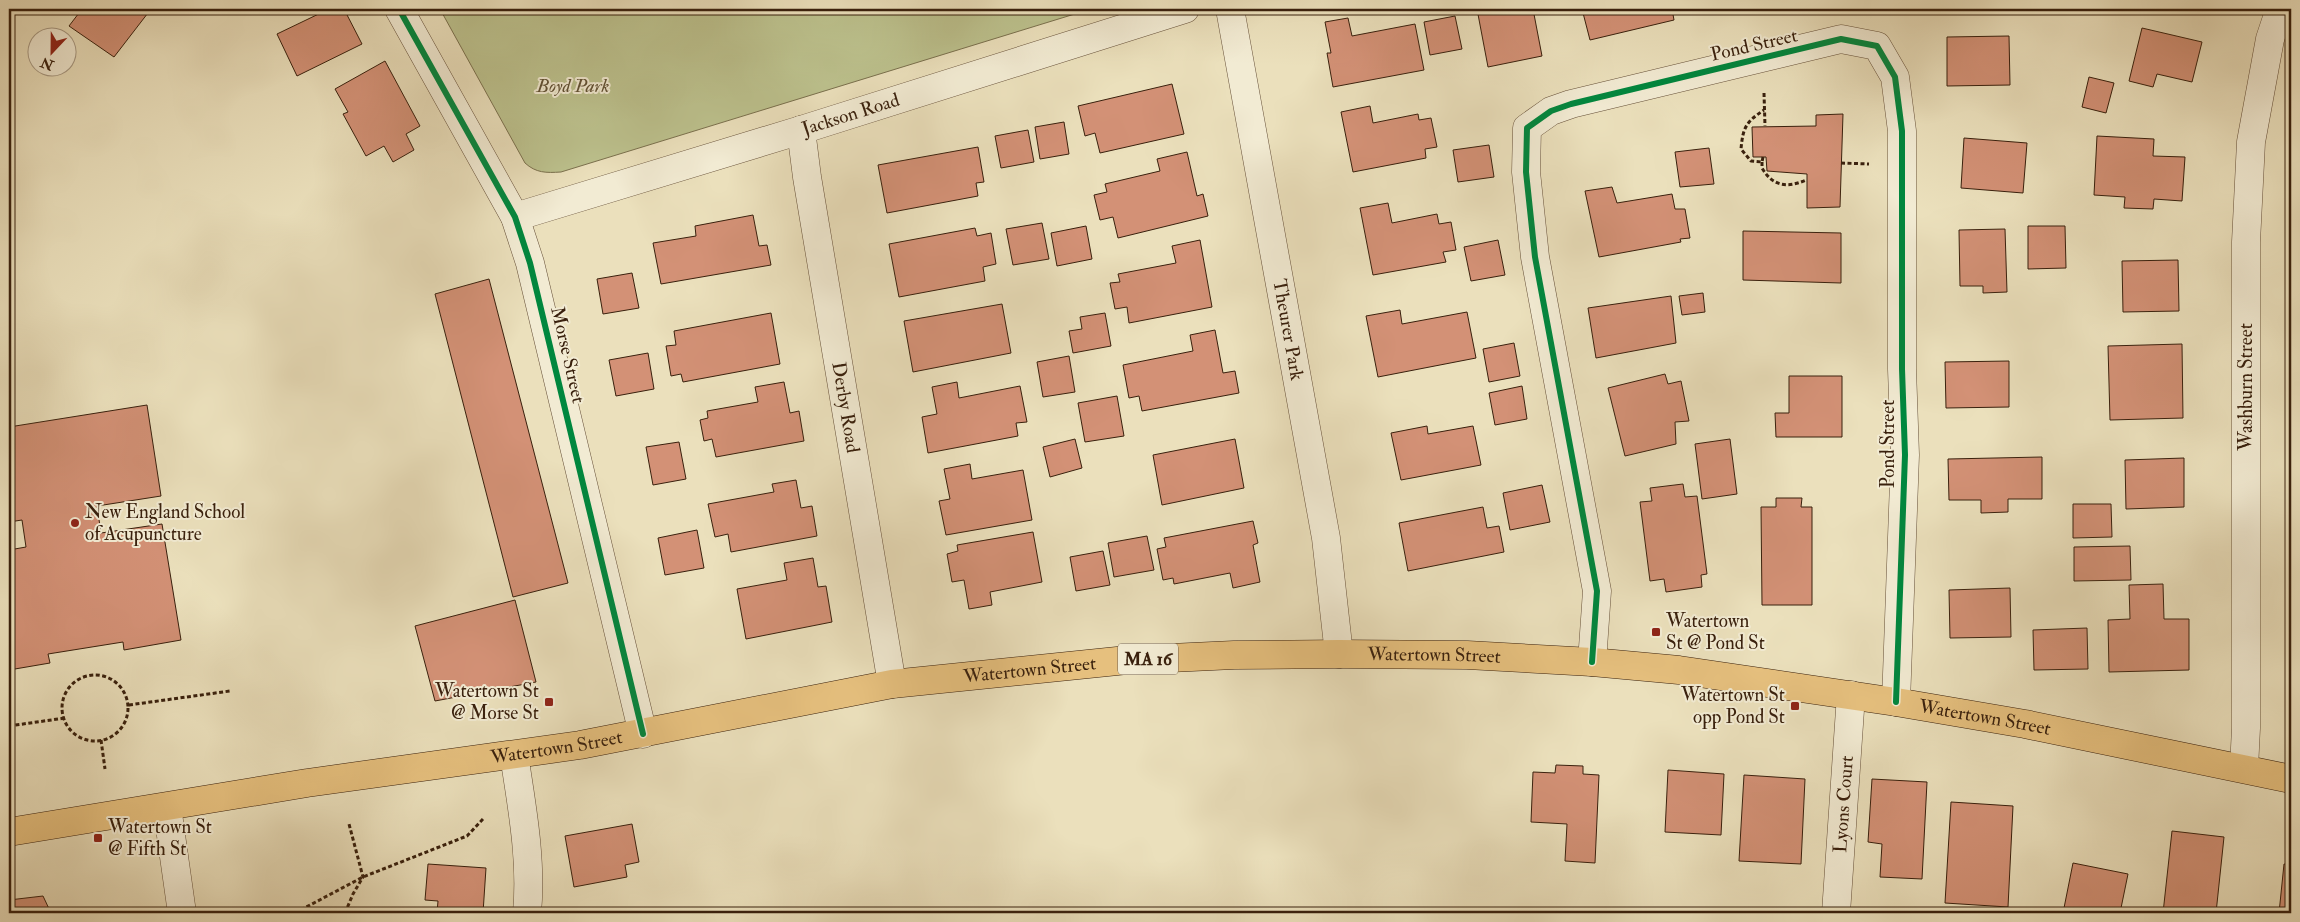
<svg xmlns="http://www.w3.org/2000/svg" width="2300" height="922" font-family="'IM FELL Double Pica',serif">
<style>
.green{fill:#bcc18d;stroke:#7a704d}
.building{fill:#d39176;stroke:#39200d}
.lines{fill:none;stroke-linecap:round;stroke-linejoin:round}
.minor-casing{stroke:#665039;stroke-width:29}
.major-casing{stroke:#39200d;stroke-width:29}
.path{stroke:#39200d;stroke-width:3;stroke-dasharray:4 2.5;stroke-linecap:butt}
.minor{stroke:#f2ebd3;stroke-width:28}
.major{stroke:#e6c07e;stroke-width:28}
.cycleway-casing{stroke:#f2ebd3;stroke-width:9}
.cycleway{stroke:#00873e;stroke-width:6}
.poi-dot{fill:#8f2418;stroke:#f2ebd3;stroke-width:2}
.labels{text-anchor:middle;dominant-baseline:central;stroke-width:4;stroke-linejoin:round;paint-order:stroke}
.shield{fill:#f2ebd3;stroke:#705d48;stroke-width:1}
.shield-label{font-size:18px;font-weight:bold;fill:#39200d}
.street-label{font-size:19px;fill:#39200d;stroke:#f2ebd3}
.park-label{font-size:19px;font-style:italic;fill:#605033;stroke:#f2ebd3}
.poi-label{font-size:19px;fill:#39200d;stroke:#f2ebd3;text-anchor:start}
</style>
<rect width="100%" height="100%" fill="#ebe0bc"/>
<filter id="stains"><feTurbulence type="fractalNoise" baseFrequency=".004" numOctaves="4"/><feColorMatrix values="0 0 0 0 .2 0 0 0 0 .09 0 0 0 0 .02 0 0 0 .5 -.17"/></filter>
<radialGradient id="worn" r=".72"><stop offset=".6" stop-color="#630" stop-opacity="0"/><stop offset="1" stop-color="#630" stop-opacity=".3"/></radialGradient>
<path class="green" d="M440,9h651l-530,163c-15,1 -25,1 -36,-9z"/>
<g class="building">
<polygon points="82,9 151,9 114,57 69,26"/>
<polygon points="329,9 344,9 362,44 297,76 277,34"/>
<polygon points="1477,9 1533,9 1542,56 1488,67"/>
<polygon points="1582,9 1672,9 1674,20 1590,40"/>
<polygon points="1455,16 1462,49 1430,55 1424,22"/>
<polygon points="1348,18 1352,36 1415,24 1424,70 1333,87 1327,53 1331,53 1325,22"/>
<polygon points="2142,28 2202,42 2192,82 2157,74 2153,87 2129,81"/>
<polygon points="2009,36 2010,85 1947,86 1947,37"/>
<polygon points="385,61 420,126 406,134 414,150 393,162 384,146 366,156 343,114 348,112 335,89"/>
<polygon points="2089,77 2114,83 2106,113 2082,107"/>
<polygon points="1172,84 1184,134 1100,153 1095,133 1085,136 1078,106"/>
<polygon points="1370,106 1373,123 1418,114 1419,120 1431,118 1437,147 1425,149 1426,158 1353,172 1341,112"/>
<polygon points="1843,114 1840,207 1807,208 1807,174 1767,171 1766,157 1753,157 1752,127 1816,126 1816,115"/>
<polygon points="1064,122 1069,154 1040,159 1035,127"/>
<polygon points="1028,130 1034,162 1001,168 995,136"/>
<polygon points="2097,136 2154,139 2153,156 2185,157 2182,201 2154,199 2153,209 2124,208 2125,197 2094,195"/>
<polygon points="1964,138 2027,143 2023,193 1961,188"/>
<polygon points="1489,145 1494,177 1458,182 1453,150"/>
<polygon points="978,147 984,182 976,183 978,196 887,213 878,165"/>
<polygon points="1709,148 1714,184 1680,187 1675,152"/>
<polygon points="1187,152 1197,196 1203,194 1208,216 1118,238 1113,217 1100,220 1094,195 1107,192 1105,184 1160,171 1157,159"/>
<polygon points="1612,187 1617,203 1672,194 1675,209 1685,209 1690,238 1680,239 1681,242 1599,257 1585,191"/>
<polygon points="1388,203 1392,223 1437,214 1439,224 1451,222 1456,250 1443,252 1446,262 1373,275 1360,208"/>
<polygon points="753,215 759,246 767,245 771,265 661,284 653,243 696,236 695,226"/>
<polygon points="1042,223 1049,259 1013,265 1006,229"/>
<polygon points="1086,226 1092,259 1057,266 1051,233"/>
<polygon points="2028,226 2065,226 2066,268 2028,269"/>
<polygon points="975,228 977,236 991,233 996,264 983,267 985,281 899,297 889,244"/>
<polygon points="2005,229 2007,292 1983,293 1983,286 1960,286 1959,230"/>
<polygon points="1743,231 1841,233 1841,283 1743,280"/>
<polygon points="1200,240 1212,307 1129,323 1127,307 1115,309 1110,283 1120,282 1118,274 1176,263 1172,246"/>
<polygon points="1498,240 1505,275 1471,281 1464,247"/>
<polygon points="2178,260 2179,311 2123,312 2122,261"/>
<polygon points="632,273 639,308 603,314 597,279"/>
<polygon points="489,279 568,583 513,597 435,294"/>
<polygon points="1703,293 1705,312 1682,315 1679,296"/>
<polygon points="1671,296 1676,343 1596,358 1588,308"/>
<polygon points="1002,304 1011,353 913,372 904,321"/>
<polygon points="1400,310 1402,324 1467,312 1476,358 1378,377 1366,316"/>
<polygon points="771,313 780,364 683,382 681,374 671,376 666,346 676,345 674,331"/>
<polygon points="1105,313 1111,346 1073,353 1069,331 1082,329 1080,317"/>
<polygon points="1215,330 1223,373 1235,371 1239,393 1142,411 1139,396 1129,398 1123,365 1193,351 1190,335"/>
<polygon points="1514,343 1520,376 1489,382 1483,349"/>
<polygon points="2182,344 2183,418 2110,420 2108,346"/>
<polygon points="648,353 654,389 616,396 609,360"/>
<polygon points="1069,356 1075,392 1043,397 1037,362"/>
<polygon points="2009,361 2009,407 1946,408 1945,362"/>
<polygon points="1665,374 1668,384 1681,381 1689,421 1675,422 1676,444 1625,456 1608,388"/>
<polygon points="1789,376 1842,376 1842,437 1776,437 1775,413 1789,413"/>
<polygon points="784,382 790,413 799,411 804,441 716,457 712,439 704,441 700,420 708,418 707,411 758,402 755,387"/>
<polygon points="957,382 959,398 1020,386 1027,422 1016,423 1018,436 928,453 922,417 937,414 932,387"/>
<polygon points="1522,386 1527,419 1495,425 1489,393"/>
<polygon points="1117,396 1124,436 1085,442 1078,403"/>
<polygon points="147,405 161,496 97,506 101,533 162,524 181,640 124,650 123,642 48,654 50,663 9,670 9,550 26,547 22,520 9,522 9,427"/>
<polygon points="1427,426 1428,434 1473,426 1481,465 1401,480 1391,433"/>
<polygon points="1075,439 1082,468 1050,477 1043,447"/>
<polygon points="1235,439 1244,488 1162,505 1153,455"/>
<polygon points="1730,439 1737,494 1702,499 1695,444"/>
<polygon points="679,442 686,479 653,485 646,447"/>
<polygon points="2042,457 2042,499 2008,499 2008,512 1981,513 1981,500 1949,500 1948,459"/>
<polygon points="2184,458 2184,507 2126,509 2125,460"/>
<polygon points="970,464 972,479 1023,470 1032,520 946,535 939,501 950,499 944,469"/>
<polygon points="796,480 801,508 812,506 817,536 731,552 728,534 715,537 708,504 774,492 772,484"/>
<polygon points="1683,484 1685,497 1697,496 1707,574 1701,575 1702,587 1666,592 1664,579 1650,581 1640,502 1652,501 1650,488"/>
<polygon points="1542,485 1550,522 1510,530 1503,493"/>
<polygon points="1776,498 1802,498 1801,507 1812,507 1812,605 1762,605 1761,507 1776,507"/>
<polygon points="2073,504 2111,504 2112,537 2073,538"/>
<polygon points="1483,507 1487,528 1499,526 1504,552 1408,571 1399,523"/>
<polygon points="1253,521 1258,543 1253,545 1260,582 1233,588 1230,573 1174,584 1173,578 1163,580 1157,549 1166,547 1164,538"/>
<polygon points="697,530 704,568 665,575 658,538"/>
<polygon points="1033,532 1042,582 990,592 992,605 969,609 964,580 952,582 947,554 958,551 957,545"/>
<polygon points="1147,536 1154,570 1114,577 1108,543"/>
<polygon points="2130,546 2131,580 2074,581 2074,547"/>
<polygon points="1103,551 1110,585 1076,591 1070,557"/>
<polygon points="813,558 818,587 826,586 832,622 746,639 737,589 787,580 784,563"/>
<polygon points="2163,584 2164,619 2189,619 2189,670 2109,672 2108,620 2130,619 2129,585"/>
<polygon points="2010,588 2011,637 1950,638 1949,590"/>
<polygon points="515,600 536,682 435,701 415,626"/>
<polygon points="2087,628 2088,669 2034,670 2033,630"/>
<polygon points="1556,765 1583,766 1583,774 1599,775 1595,863 1565,861 1567,824 1531,822 1533,772 1555,773"/>
<polygon points="1668,770 1724,774 1721,835 1665,832"/>
<polygon points="1744,775 1805,779 1801,864 1739,861"/>
<polygon points="1872,779 1927,782 1922,879 1880,877 1882,844 1868,842"/>
<polygon points="1951,802 2013,806 2008,907 1945,903"/>
<polygon points="632,824 639,862 625,865 627,877 574,887 565,836"/>
<polygon points="2172,831 2224,837 2216,913 2163,913"/>
<polygon points="2073,863 2128,874 2120,913 2063,913"/>
<polygon points="428,864 486,868 483,913 437,913 438,901 425,900"/>
<polygon points="2284,864 2291,865 2291,913 2279,913"/>
<polygon points="43,896 51,913 9,913 9,900"/>
</g>
<g class="lines">
<defs>
<g id="minor">
<polyline points="399,9 515,217 530,263 643,734"/>
<path id="s1" d="M1230,9l96,529 13,116"/>
<path id="s2" d="M801,130l6,47 85,507"/>
<path id="s3" d="M515,217l286,-87 384,-121"/>
<polyline points="1592,662 1597,591 1535,257 1526,172 1527,128 1551,111 1571,104 1841,39 1877,46 1895,77 1902,131 1902,369 1905,455 1896,702"/>
<path d="M514,755c8,52 18,106 13,158"/>
<polyline points="2244,768 2246,728 2246,242 2251,142 2270,39 2280,9"/>
<polyline points="167,807 182,913"/>
<path id="s4" d="M1836,913l15,-218"/>
</g>
<g id="major">
<path id="s5" d="M9,832l298,-49 273,-38 312,-61 235,-24 107,-5 105,-1 128,1 125,7 87,8 217,32 129,22 266,55"/>
</g>
</defs>
<use href="#minor" class="minor-casing"/>
<use href="#major" class="major-casing"/>
<g class="path">
<polyline points="1764,93 1765,126"/>
<path d="M1763,157l-1,5 -11,-1 -10,-12c2,-22 5,-27 23,-39"/>
<path d="M1762,162v6c11,19 26,20 44,12"/>
<polyline points="1841,163 1869,164"/>
<circle cx="95" cy="708" r="33"/>
<polyline points="129,705 230,691"/>
<polyline points="9,726 65,718"/>
<polyline points="101,740 105,769"/>
<polyline points="295,913 363,877 467,836 483,819"/>
<polyline points="345,913 353,894 363,877 349,824"/>
</g>
<use href="#minor" class="minor"/>
<use href="#major" class="major"/>
<defs>
<g id="cycleway">
<polyline points="399,9 515,217 530,263 643,734"/>
<polyline points="1592,662 1597,591 1535,257 1526,172 1527,128 1551,111 1571,104 1841,39 1877,46 1895,77 1902,131 1902,369 1905,455 1896,702"/>
</g>
</defs>
<use href="#cycleway" class="cycleway-casing"/>
<use href="#cycleway" class="cycleway"/>
</g>
<g class="poi-dot">
<circle cx="75" cy="523" r="5"/>
<rect x="1651" y="627" width="10" height="10" rx="2.5"/>
<rect x="544" y="697" width="10" height="10" rx="2.5"/>
<rect x="1790" y="701" width="10" height="10" rx="2.5"/>
<rect x="93" y="833" width="10" height="10" rx="2.5"/>
</g>
<g class="labels">
<rect class="shield" x="1118" y="643.5" width="60" height="31" rx="4"/>
<g class="shield-label">
<text x="1148" y="659">MA 16</text>
</g>
<g class="street-label">
<text transform="translate(1754 45) rotate(-13)">Pond Street</text>
<text stroke="none"><textPath href="#s3" startOffset="351">Jackson Road</textPath></text>
<text stroke="none"><textPath href="#s1" startOffset="326">Theurer Park</textPath></text>
<text transform="translate(568 355) rotate(77)">Morse Street</text>
<text transform="translate(2246 387) rotate(-90)">Washburn Street</text>
<text stroke="none"><textPath href="#s2" startOffset="281">Derby Road</textPath></text>
<text transform="translate(1888 444) rotate(-90)">Pond Street</text>
<text stroke="none"><textPath href="#s5" startOffset="1439">Watertown Street</textPath></text>
<text stroke="none"><textPath href="#s5" startOffset="1034">Watertown Street</textPath></text>
<text stroke="none"><textPath href="#s5" startOffset="1994">Watertown Street</textPath></text>
<text stroke="none"><textPath href="#s5" startOffset="554">Watertown Street</textPath></text>
<text stroke="none"><textPath href="#s4" startOffset="109">Lyons Court</textPath></text>
</g>
<g class="park-label">
<text x="573" y="86">Boyd Park</text>
</g>
<g class="poi-label">
<text x="85" y="512">New England School<tspan x="85" dy="22">of Acupuncture</tspan></text>
<text x="1666" y="621">Watertown<tspan x="1666" dy="22">St @ Pond St</tspan></text>
<text x="539" y="691" text-anchor="end">Watertown St<tspan x="539" dy="22">@ Morse St</tspan></text>
<text x="1785" y="695" text-anchor="end">Watertown St<tspan x="1785" dy="22">opp Pond St</tspan></text>
<text x="108" y="827">Watertown St<tspan x="108" dy="22">@ Fifth St</tspan></text>
</g>
</g>
<rect width="2300" height="922" fill="none" stroke="#ebe0bc" stroke-width="30"/>
<rect x="10" y="10" width="2280" height="902" fill="none" stroke="#39200d" stroke-width="2.5"/>
<rect x="15" y="15" width="2270" height="892" fill="none" stroke="#39200d"/>
<g transform="translate(52 52) rotate(202)"><circle r="24" fill="#f2ebd3" stroke="#a89a84"/>
<path d="M0-4L9 19L0 12L-9 19Z" fill="#8f2418"/>
<text y="-8" font-size="14" font-weight="bold" text-anchor="middle" fill="#39200d">N</text>
</g>
<rect width="100%" height="100%" filter="url(#stains)"/>
<rect width="100%" height="100%" fill="url(#worn)"/>
</svg>
